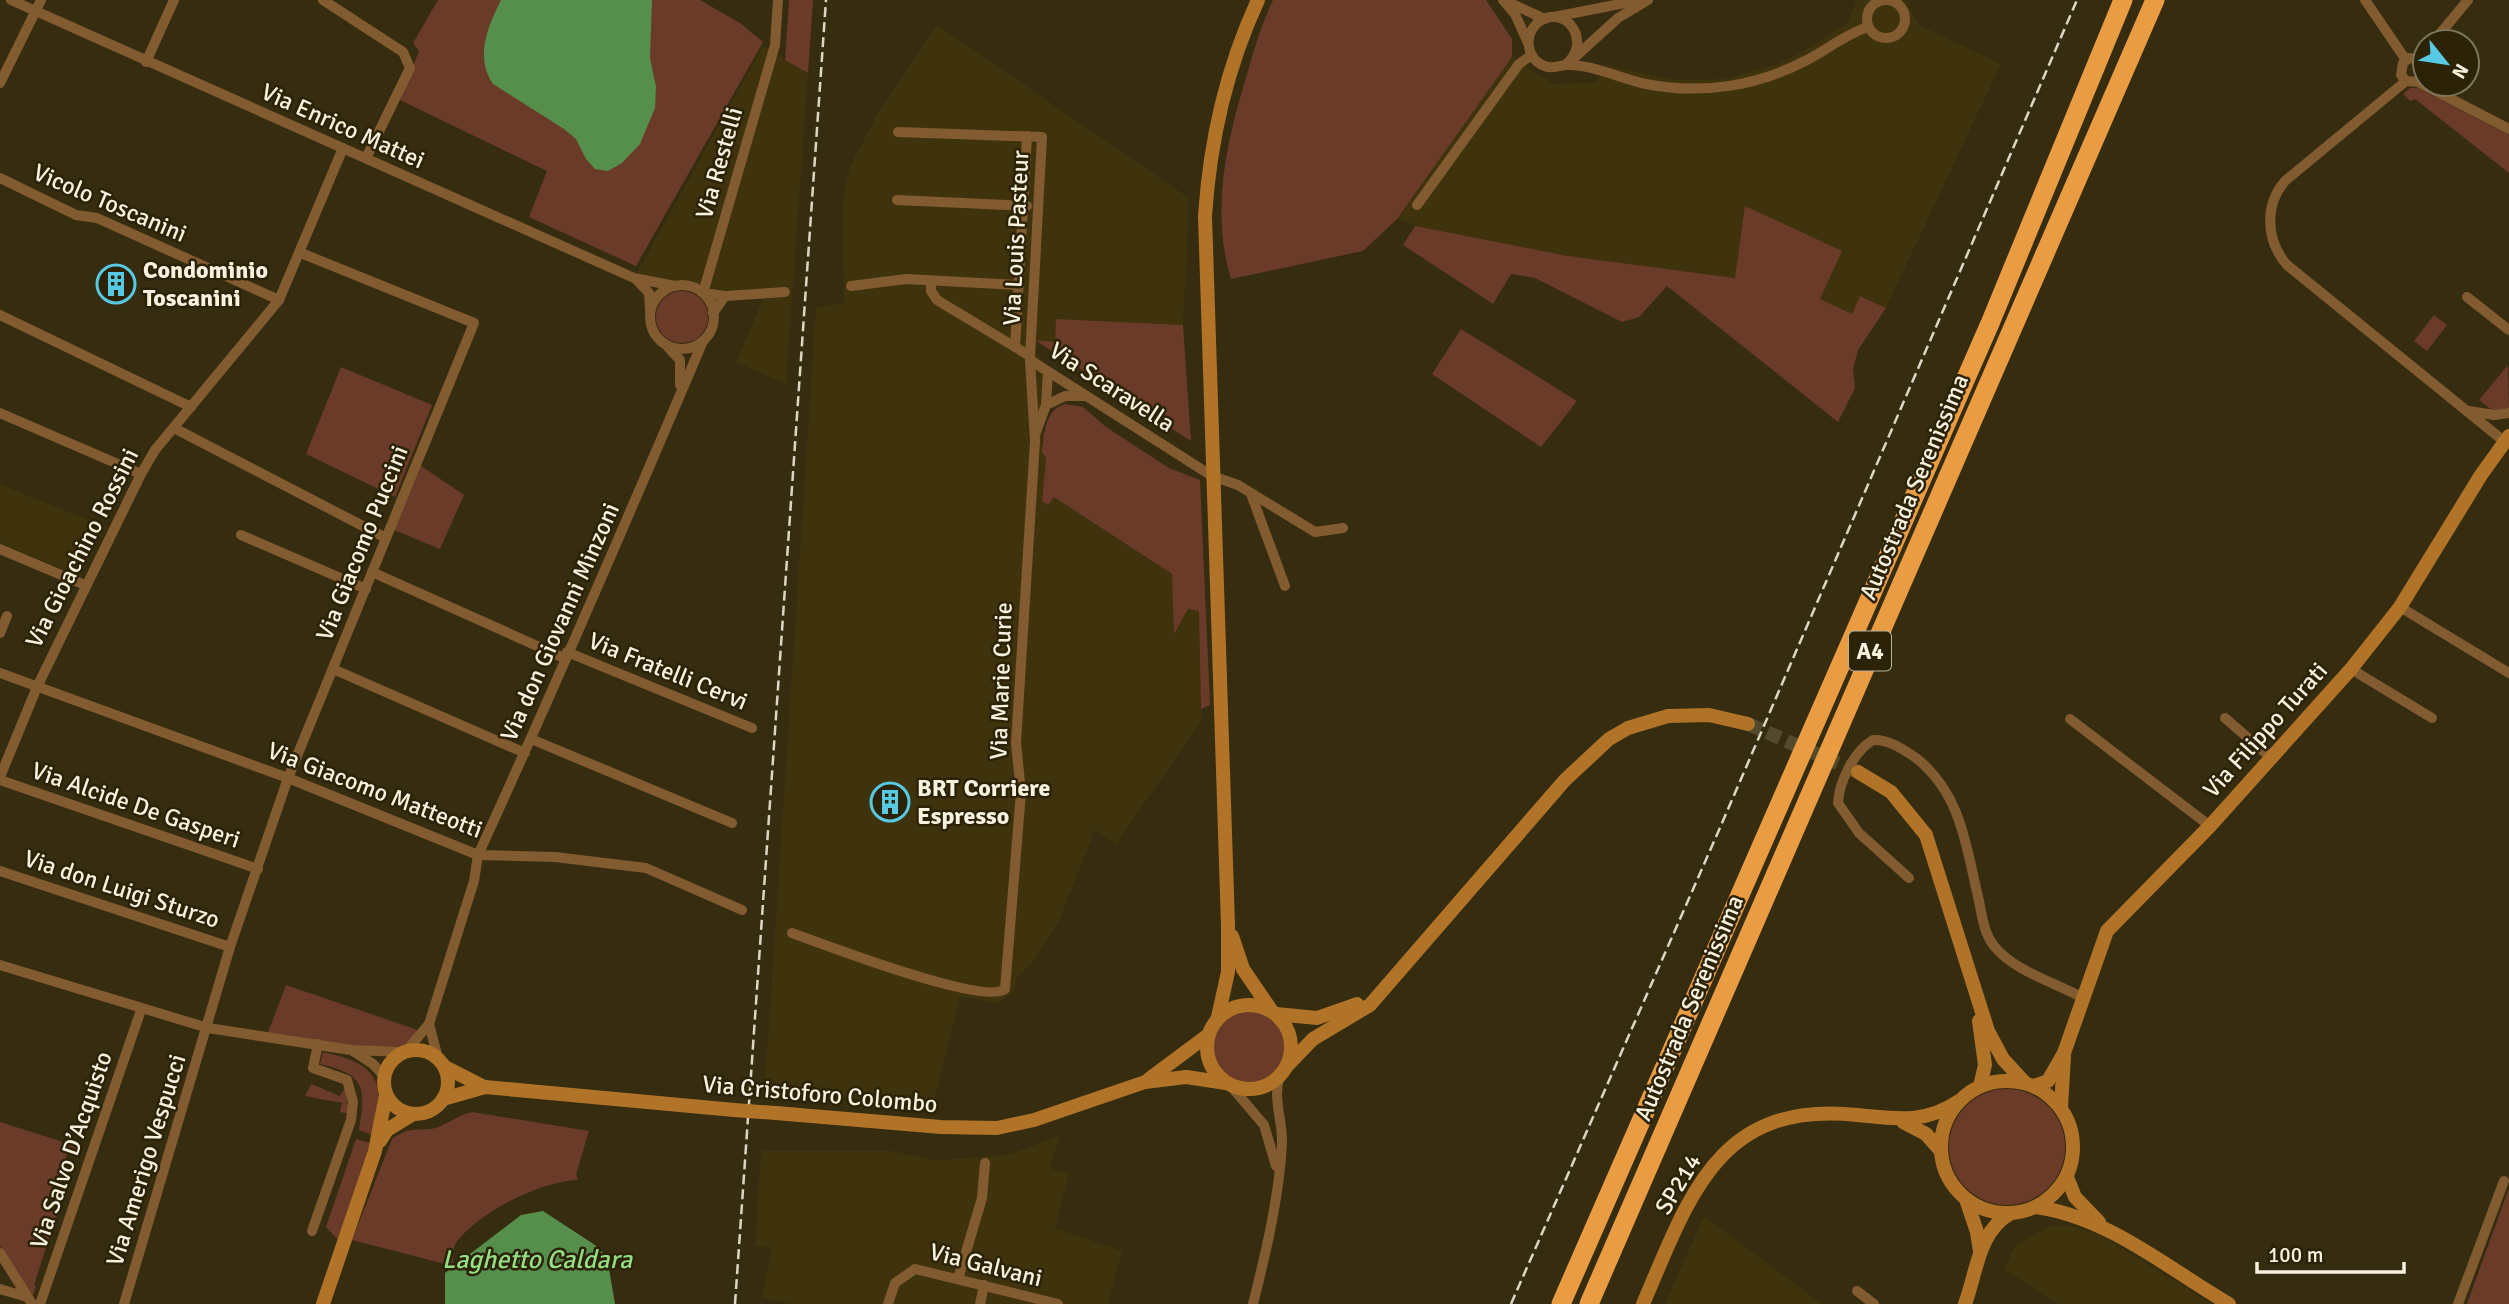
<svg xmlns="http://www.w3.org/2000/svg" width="2509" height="1304" font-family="Signika,sans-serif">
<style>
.built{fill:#3f330d}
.green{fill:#6b3b29}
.water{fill:#568e4c}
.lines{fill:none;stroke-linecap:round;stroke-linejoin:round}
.secondary-tunnel{stroke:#534a2e;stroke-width:14;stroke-dasharray:14 7;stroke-linecap:butt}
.street{stroke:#825b31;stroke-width:10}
.secondary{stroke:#b17328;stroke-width:14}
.highway{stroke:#ea9c43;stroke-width:19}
.rail{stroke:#ddd6c3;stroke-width:2.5;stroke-dasharray:10 5;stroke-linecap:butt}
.secondary-bridge{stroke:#b17328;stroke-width:14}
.labels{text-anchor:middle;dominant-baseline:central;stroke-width:5;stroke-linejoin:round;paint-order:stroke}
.shield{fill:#2c2205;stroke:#bab39e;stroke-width:2}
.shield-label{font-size:23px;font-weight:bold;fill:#f7f1e0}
.street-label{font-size:24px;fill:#f7f1e0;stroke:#2c2205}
.poi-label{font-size:24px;font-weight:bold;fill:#f7f1e0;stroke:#2c2205;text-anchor:start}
.water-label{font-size:26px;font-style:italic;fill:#93df85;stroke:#2c2205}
</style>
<rect width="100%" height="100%" fill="#362c0f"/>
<g class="built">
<polygon points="1857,0 1906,0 1919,25 2001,64 1886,308 1861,296 1852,314 1820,299 1745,207 1736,278 1568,256 1415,226 1397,219 1512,57 1553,84 1597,82 1605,65 1675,80 1725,79 1778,64 1806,50 1848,22"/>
<polygon points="937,25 1189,198 1183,325 1057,319 1055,342 1035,341 1036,353 1044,361 1042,452 1046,459 1042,501 1054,497 1172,574 1175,632 1188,609 1199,611 1201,722 1116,844 1095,830 1059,921 1032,964 1017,977 1014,992 999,1003 960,997 932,1110 765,1084 816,307 844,303 842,204 850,166 878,113"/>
<polygon points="763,46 808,73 786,384 736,362 767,290 707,290 696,282 660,279 637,273"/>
<polygon points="0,484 105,527 80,576 0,543"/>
<polygon points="1060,1135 1050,1168 1069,1174 1055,1228 1122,1251 1108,1304 790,1304 762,1297 772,1248 755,1246 761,1151 892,1151 932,1160 976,1158 1014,1153"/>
<polygon points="1704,1216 1822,1304 1665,1304"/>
<polygon points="2050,1226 2070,1226 2100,1235 2212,1304 2058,1304 2004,1269 2016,1245"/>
</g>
<g class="green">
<polygon points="438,0 700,0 740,23 763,42 636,266 529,217 547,171 400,100 419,51 413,43"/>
<polygon points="789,0 813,0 808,73 785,60"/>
<path d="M1273,0h213l26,39v18l-115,162 -34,32 -132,28c-21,-70 -4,-140 17,-208 7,-24 14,-48 25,-71z"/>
<polygon points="2410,88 2418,88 2509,135 2509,173 2415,99 2410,101 2403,94"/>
<polygon points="1745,206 1842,251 1820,299 1852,314 1860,296 1886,308 1858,350 1853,369 1855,388 1838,422 1667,286 1639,317 1622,322 1535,278 1511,274 1493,304 1403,245 1415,226 1568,256 1735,278"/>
<circle cx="682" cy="317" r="26"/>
<polygon points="2434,315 2447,325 2427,351 2414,341"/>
<polygon points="1056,319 1183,325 1191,441 1035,340 1055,342"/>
<polygon points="1461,329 1577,401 1541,447 1432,374"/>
<polygon points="2508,365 2509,408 2492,410 2479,400"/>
<polygon points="341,367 432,405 395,497 306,454"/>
<path d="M1065,404l18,3 23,20 63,41 31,12 10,225 -9,4 -2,-98 -11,-2 -14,25 -2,-60 -118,-77 -6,8 -6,-4 4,-42 -4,-7c2,-19 3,-42 23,-48z"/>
<polygon points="421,466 464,495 440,549 394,530"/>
<polygon points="286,985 415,1029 418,1033 402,1049 382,1051 267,1035"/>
<circle cx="1248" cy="1047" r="36"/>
<path d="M323,1052c54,12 64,28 50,83l-14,-5c8,-43 5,-56 -39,-66z"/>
<polygon points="311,1084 340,1096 345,1088 349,1114 340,1112 342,1103 305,1096"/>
<circle cx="2007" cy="1147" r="58"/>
<path d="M472,1112l117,19 -13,43 2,6c-37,1 -96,31 -120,60 -6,7 -5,17 -5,26l-101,-26 40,-101c22,-16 30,-5 49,-13 11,-5 18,-11 31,-14z"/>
<polygon points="0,1122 82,1148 79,1157 67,1154 48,1210 57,1213 34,1285 36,1286 32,1298 0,1246"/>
<polygon points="356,1139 370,1143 338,1240 326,1227"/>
<polygon points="2509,1188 2509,1304 2467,1304"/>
</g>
<g class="water">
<path d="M501,0h151l-2,58 6,29 -1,21 -15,36 -18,19 -14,8 -13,-2 -9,-10 -10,-20 -12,-10 -71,-45c-18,-27 -6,-56 8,-84z"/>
<polygon points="543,1211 595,1245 607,1257 615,1304 445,1304 445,1273 521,1215"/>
</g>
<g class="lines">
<polyline class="secondary-tunnel" points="1748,724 1858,772"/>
<g class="street">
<polyline points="11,0 634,278 675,286"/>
<polyline points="323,0 403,52 410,68 366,158"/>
<polyline points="1503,0 1515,14 1528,43"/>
<polyline points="2365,0 2406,60"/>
<circle cx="1886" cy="19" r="19"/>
<polyline points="1510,3 1545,19"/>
<polyline points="1554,17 1640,0"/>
<polyline points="2433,42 2468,0"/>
<polyline points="1574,58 1618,18 1648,0"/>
<polyline points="146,62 174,0"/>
<path d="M1565,65c28,-22 2,-61 -25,-44 -16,11 -15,35 2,44 10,5 17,0 26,0 27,0 53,14 78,19 56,11 112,2 161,-24 21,-11 39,-26 61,-33"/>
<polyline points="2425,67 2418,59 2409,58 2403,63 2401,75 2406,81 2418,82 2509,129"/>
<path d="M2406,81l-121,100c-21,24 -19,60 2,84l218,177"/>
<polyline points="0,83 41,0"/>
<polyline points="898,132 1042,137 1030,356"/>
<polyline points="0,178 76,215 97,218 279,300"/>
<polyline points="897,200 1027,206"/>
<polyline points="1417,205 1519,64 1532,55"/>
<polyline points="636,279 649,293 650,310"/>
<polyline points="931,281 931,291 937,300 1030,356 1030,360 1212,476 1238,485 1315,532 1343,528"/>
<circle cx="682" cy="317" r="32"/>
<polyline points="851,286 906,279 1019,285"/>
<polyline points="725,296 785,292"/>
<polyline points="2467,297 2509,330"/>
<polyline points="713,313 725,296 703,293 775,45 778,0"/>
<polyline points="0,315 191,407"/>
<polyline points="668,347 680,360 680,385"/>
<polyline points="1015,347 1027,136"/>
<polyline points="1046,405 1048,372"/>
<polyline points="2469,411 2494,415 2509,413"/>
<polyline points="0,413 141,474"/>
<polyline points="174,428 386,538"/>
<polyline points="1036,432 1046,405 1065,396 1086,396"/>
<polyline points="1251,494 1285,586"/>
<polyline points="241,535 366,589"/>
<polyline points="0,549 85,585"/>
<polyline points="372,572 564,658"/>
<polyline points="2400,607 2509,673"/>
<polyline points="0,633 7,616"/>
<polyline points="567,652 752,728"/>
<polyline points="333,669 525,753"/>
<polyline points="2351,669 2432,718"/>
<polyline points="0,673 288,778 478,855 555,857 646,868 742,910"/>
<polyline points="2225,718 2270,757"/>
<polyline points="2070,719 2210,826"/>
<polyline points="531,739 732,823"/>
<polyline points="0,777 37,687 141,474 155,450 279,300 343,148"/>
<polyline points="0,780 258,869"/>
<polyline points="0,871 230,947"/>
<path d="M1909,878l-50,-45 -21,-30c1,-21 16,-52 35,-63 15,-1 30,9 43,18 46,36 50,89 63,143 3,15 5,32 15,45 20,25 60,36 87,51"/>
<path d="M792,933c31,11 192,73 213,56l16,-197 -5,-49 19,-302 -5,-81"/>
<polyline points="0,965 208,1028 351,1050 402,1052"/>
<polyline points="429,1024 438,1058"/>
<path d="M407,1050l22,-26 45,-143 4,-26c78,-170 152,-342 225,-514"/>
<polyline points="353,1051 373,1064 384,1076"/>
<polyline points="1230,1085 1264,1125 1276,1166"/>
<polyline points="312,1231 351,1120 353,1102 347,1080 313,1068 318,1044"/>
<polyline points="0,1253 32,1304"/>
<polyline points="958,1279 982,1198 985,1163"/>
<polyline points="0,1289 27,1297"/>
<polyline points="1857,1291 1874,1304"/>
<polyline points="40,1304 141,1010"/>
<polyline points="124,1304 230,947 288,778 474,323 301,253"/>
<polyline points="888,1304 895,1283 915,1269 1058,1304"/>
<polyline points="980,1304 984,1285"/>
<path d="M1253,1304c13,-52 26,-106 29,-160 1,-24 -10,-45 -2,-69"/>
<polyline points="2458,1304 2504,1181"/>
</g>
<g class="secondary">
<polyline points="1858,772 1891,792 1926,835 1988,1031 2003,1059 2025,1083"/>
<polyline points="1232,936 1243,969 1271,1010"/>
<circle cx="1249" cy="1047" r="42"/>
<polyline points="1276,1014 1317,1018 1357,1004"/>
<path d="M1218,1017l10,-45v-47l-23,-709c5,-76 21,-147 53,-216"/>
<polyline points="1979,1021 1985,1065 1980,1086"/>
<circle cx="416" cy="1082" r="32"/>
<polyline points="445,1067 484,1087"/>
<polyline points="1286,1067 1313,1039 1370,1005 1565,780 1609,739 1628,728 1668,716 1709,715 1748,724"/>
<polyline points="1149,1079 1208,1035"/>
<circle cx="2007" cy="1147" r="66"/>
<polyline points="2034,1086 2048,1081 2064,1053 2107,931 2210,826 2351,669 2400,607 2481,475 2509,436"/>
<polyline points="443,1099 485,1087 734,1110"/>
<polyline points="2061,1107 2064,1056"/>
<polyline points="776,1113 941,1127 997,1128 1034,1120 1145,1082 1186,1077 1226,1083"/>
<polyline points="1903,1122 1926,1134 1941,1151"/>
<polyline points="380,1141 387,1130 413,1114"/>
<polyline points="2067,1177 2075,1197 2099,1222"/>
<polyline points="1966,1199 1977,1232 1980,1251"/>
<path d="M2036,1207c72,10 131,61 193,97"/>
<polyline points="323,1304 375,1151 386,1095"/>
<path d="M1643,1304c46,-106 74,-204 214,-189 39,4 68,9 102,-14"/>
<path d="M1965,1304c12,-32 13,-73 46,-91"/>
</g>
<g class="highway">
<polyline points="1561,1304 1991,321 2123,0"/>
<polyline points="1589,1304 2155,0"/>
</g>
<g class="rail">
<polyline points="735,1304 826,0"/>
<polyline points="1511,1304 1719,830 2077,0"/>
</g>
<polyline class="secondary-bridge" points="734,1110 776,1113"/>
</g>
<defs>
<symbol id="building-ring" viewBox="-11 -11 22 22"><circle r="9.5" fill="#2c2205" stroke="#57c9e2" stroke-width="1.5"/><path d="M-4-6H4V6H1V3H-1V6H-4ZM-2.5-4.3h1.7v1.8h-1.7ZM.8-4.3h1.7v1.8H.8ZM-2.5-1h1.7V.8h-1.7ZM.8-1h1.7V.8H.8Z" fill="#57c9e2"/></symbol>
</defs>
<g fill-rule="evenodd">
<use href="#building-ring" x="94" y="262" width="44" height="44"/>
<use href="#building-ring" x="868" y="780" width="44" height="44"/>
</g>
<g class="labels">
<rect class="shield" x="1849" y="631.5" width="42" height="39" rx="5"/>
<g class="shield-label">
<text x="1870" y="651">A4</text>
</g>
<g class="street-label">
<text transform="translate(343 126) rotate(24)">Via Enrico Mattei</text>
<text transform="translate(719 163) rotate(-74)">Via Restelli</text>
<text transform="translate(110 203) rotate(23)">Vicolo Toscanini</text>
<text transform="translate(1016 238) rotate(-87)">Via Louis Pasteur</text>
<text transform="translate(1112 387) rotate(33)">Via Scaravella</text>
<text transform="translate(1914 487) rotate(-67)">Autostrada Serenissima</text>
<text transform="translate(362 543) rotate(-68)">Via Giacomo Puccini</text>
<text transform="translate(82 548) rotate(-63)">Via Gioachino Rossini</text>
<text transform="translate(560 622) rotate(-66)">Via don Giovanni Minzoni</text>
<text transform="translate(668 671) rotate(22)">Via Fratelli Cervi</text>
<text transform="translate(1001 681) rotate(-88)">Via Marie Curie</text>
<text transform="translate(2265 730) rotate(-48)">Via Filippo Turati</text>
<text transform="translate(375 790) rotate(21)">Via Giacomo Matteotti</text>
<text transform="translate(136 805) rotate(19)">Via Alcide De Gasperi</text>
<text transform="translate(122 889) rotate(18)">Via don Luigi Sturzo</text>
<text transform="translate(1689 1008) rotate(-67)">Autostrada Serenissima</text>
<text transform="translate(820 1094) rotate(5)">Via Cristoforo Colombo</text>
<text transform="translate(71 1150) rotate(-71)">Via Salvo D’Acquisto</text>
<text transform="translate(146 1160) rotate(-73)">Via Amerigo Vespucci</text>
<text transform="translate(1678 1184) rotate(-59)">SP214</text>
<text transform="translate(986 1265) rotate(14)">Via Galvani</text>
</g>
<g class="poi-label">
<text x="143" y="270">Condominio<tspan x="143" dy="28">Toscanini</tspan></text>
<text x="917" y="788">BRT Corriere<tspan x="917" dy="28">Espresso</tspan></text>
</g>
<g class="water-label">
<text x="537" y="1260">Laghetto Caldara</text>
</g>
</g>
<g transform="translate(2446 63) rotate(120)"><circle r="33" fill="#2c2205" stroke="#7d755d" stroke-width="2"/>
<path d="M0-5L12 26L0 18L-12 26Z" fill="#57c9e2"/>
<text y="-10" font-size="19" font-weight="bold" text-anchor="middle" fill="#f7f1e0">N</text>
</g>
<path d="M2257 1262v10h147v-10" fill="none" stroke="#f7f1e0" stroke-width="3.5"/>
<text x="2268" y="1262" font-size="21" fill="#f7f1e0" stroke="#2c2205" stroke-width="5" paint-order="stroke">100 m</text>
</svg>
